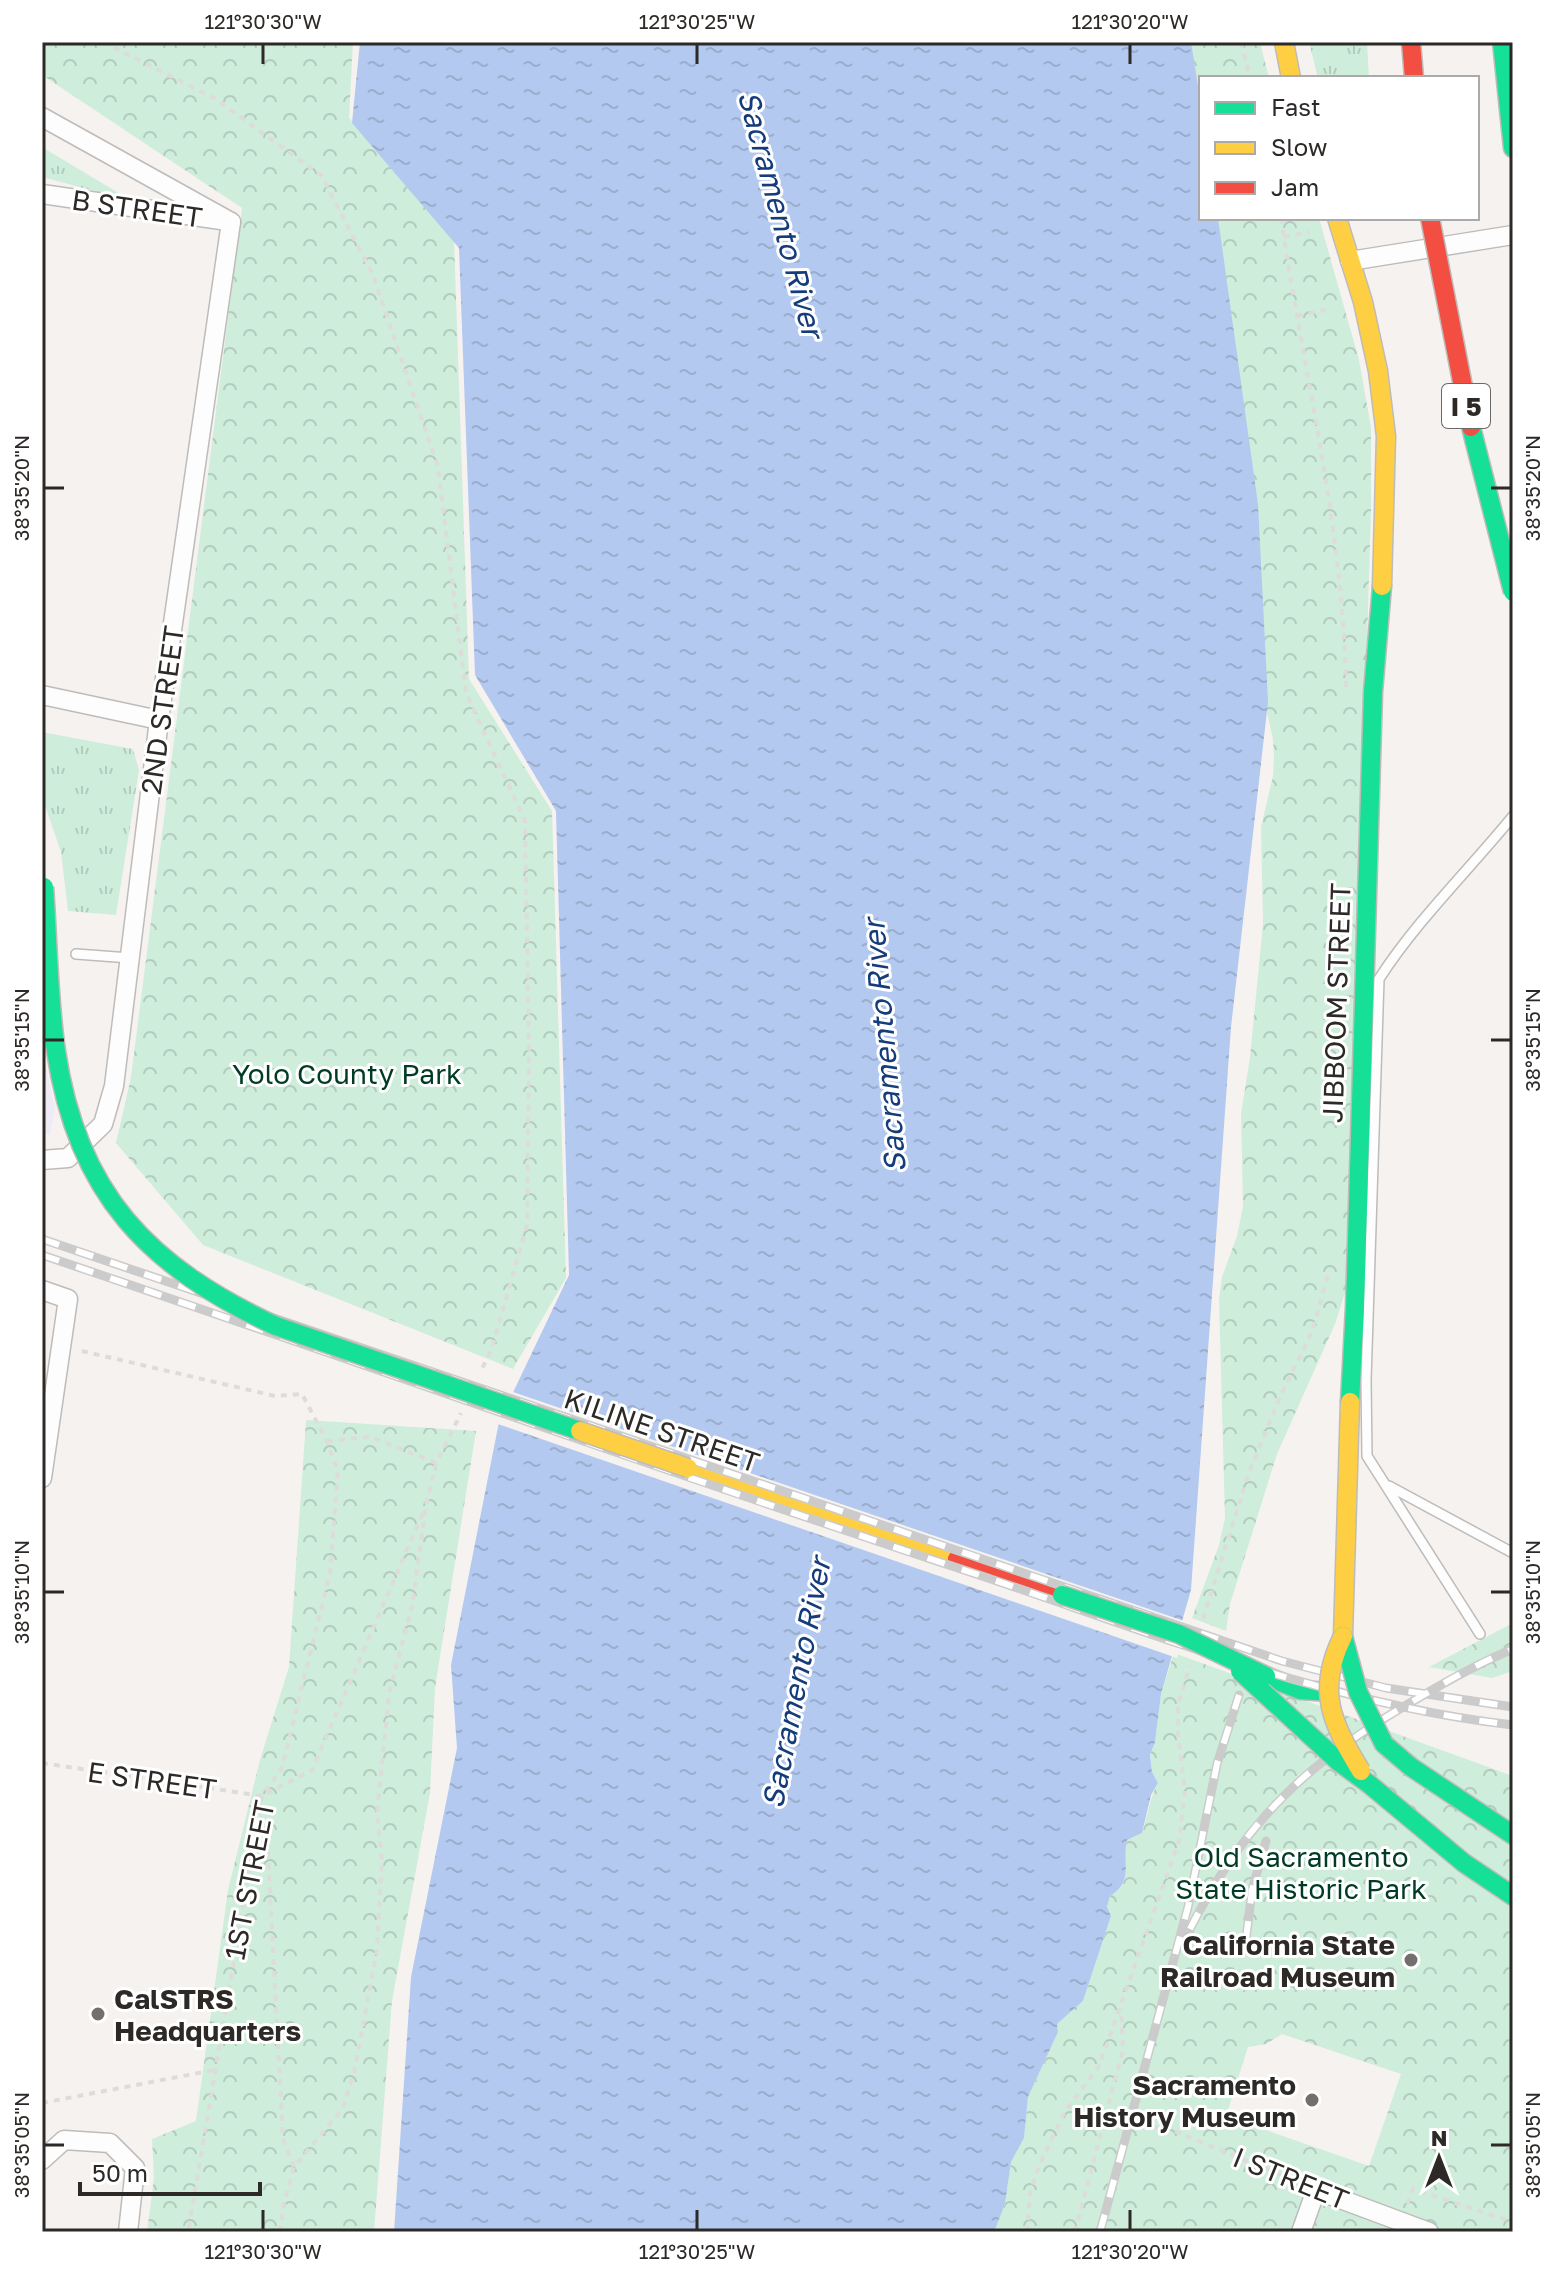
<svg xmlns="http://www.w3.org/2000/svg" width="1555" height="2274" font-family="'Golos Text',sans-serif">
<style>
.commercial{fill:#eeebf7}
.grass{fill:url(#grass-tufts)}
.park{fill:url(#park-crowns);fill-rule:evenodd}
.water{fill:url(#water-ripples)}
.pier{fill:#f6f2f0}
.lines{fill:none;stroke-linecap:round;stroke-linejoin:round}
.lane-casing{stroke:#bebcba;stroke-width:12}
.street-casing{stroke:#bebcba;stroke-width:21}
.fast-casing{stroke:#bebcba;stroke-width:21}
.slow-casing{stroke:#bebcba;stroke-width:21}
.jam-casing{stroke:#bebcba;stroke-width:21}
.path{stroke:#dddcdb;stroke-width:4;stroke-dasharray:6 6;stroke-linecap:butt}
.lane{stroke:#fefdfd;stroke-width:9}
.street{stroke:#fefdfd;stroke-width:18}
.fast{stroke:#16e098;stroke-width:18}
.slow{stroke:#ffcf43;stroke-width:18}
.jam{stroke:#f24e42;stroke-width:18}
.rail-casing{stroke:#cccbcb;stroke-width:9}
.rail{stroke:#fff;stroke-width:6;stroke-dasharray:18;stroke-linecap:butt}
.fast-bridge-casing{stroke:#bebcba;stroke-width:21;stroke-linecap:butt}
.slow-bridge-casing{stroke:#bebcba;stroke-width:21;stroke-linecap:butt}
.jam-bridge-casing{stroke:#bebcba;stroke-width:21;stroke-linecap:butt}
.fast-bridge{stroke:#16e098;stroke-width:18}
.slow-bridge{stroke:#ffcf43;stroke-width:18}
.jam-bridge{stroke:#f24e42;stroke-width:18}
.ticks{fill:none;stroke:#2c2927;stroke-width:3}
.poi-dot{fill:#736f6d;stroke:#fff;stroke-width:3}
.labels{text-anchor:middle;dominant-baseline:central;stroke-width:6;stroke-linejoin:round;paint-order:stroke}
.shield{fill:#fff;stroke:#6b6968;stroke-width:2}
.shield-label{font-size:26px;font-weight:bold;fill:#2c2927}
.street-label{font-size:28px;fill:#2c2927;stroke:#fff}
.park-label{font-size:28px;fill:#003b25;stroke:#fff}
.poi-label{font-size:28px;font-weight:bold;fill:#2c2927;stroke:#fff;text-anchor:end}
.water-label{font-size:30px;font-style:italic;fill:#143b7a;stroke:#fff}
.neatline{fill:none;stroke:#2c2927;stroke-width:3}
.ticks-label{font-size:20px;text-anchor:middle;fill:#2c2927}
</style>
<defs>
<pattern id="grass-tufts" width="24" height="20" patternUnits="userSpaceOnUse" patternTransform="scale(2)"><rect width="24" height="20" fill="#cfeddb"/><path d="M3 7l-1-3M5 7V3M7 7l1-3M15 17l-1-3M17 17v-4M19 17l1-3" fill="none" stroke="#b2cbbc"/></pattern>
<pattern id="park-crowns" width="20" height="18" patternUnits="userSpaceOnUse" patternTransform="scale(2)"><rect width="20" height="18" fill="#cfeddb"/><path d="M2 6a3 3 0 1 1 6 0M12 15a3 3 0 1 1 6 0" fill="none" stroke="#b2cbbc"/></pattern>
<pattern id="water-ripples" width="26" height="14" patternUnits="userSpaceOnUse" patternTransform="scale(2)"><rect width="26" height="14" fill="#b3c9ef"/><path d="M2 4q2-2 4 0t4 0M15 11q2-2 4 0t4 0" fill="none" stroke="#9aadcd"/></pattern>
</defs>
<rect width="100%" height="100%" fill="#f6f2f0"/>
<polygon class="commercial" points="42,1048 55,1109 50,1135 42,1132"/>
<g class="grass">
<polygon points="1309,42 1367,42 1369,78 1318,78"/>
<polygon points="42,147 132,201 42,177"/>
<polygon points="42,732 133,749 139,770 116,915 68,911 61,852 42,797"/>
</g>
<g class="park">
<polygon points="42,42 353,42 349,118 454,239 469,679 552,811 566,1278 513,1369 203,1245 116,1143 131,1077 242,208 42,75"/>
<polygon points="1175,42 1260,42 1269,78 1201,78 1201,182"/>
<polygon points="1208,218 1319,218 1359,360 1371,427 1371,510 1348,1283 1335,1324 1277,1454 1230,1604 1226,1631 1192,1618 1219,1545 1225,1518 1219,1300 1222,1277 1237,1236 1243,1206 1241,1114 1250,1057 1263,924 1261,827 1273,776 1274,757 1273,739 1266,708"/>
<polygon points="306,1420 476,1431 435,1688 430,1793 392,2001 374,2232 147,2232 154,2178 152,2139 196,2121 228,1890 260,1760 289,1667"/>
<polygon points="1513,1623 1513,1671 1492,1678 1429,1667"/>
<path d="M1174,1653l339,123v456h-519l11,-28 6,-42 13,-24 4,-41 30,-65 -1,-8 26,-23 28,-85 -4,-8 3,-12c24,-13 12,-32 17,-56l15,-7c6,-17 7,-34 16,-50l-6,-11 -2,-17 5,-13 6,-48zM1282,2034l119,40 -32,92 -143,-50 22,-69 18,-3z"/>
</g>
<path class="water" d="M360,42h831l10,63v113h17l40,286 10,198 -37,325 -40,563 -30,104 -6,48 -5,13 2,17 6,11 -7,12 -9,38 -15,7c-5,24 7,42 -17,56l-3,11 4,9 -28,85 -26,23 1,8 -30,65 -4,41 -13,24 -6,42 -11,28h-600l17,-255 46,-229 -6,-83 48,-243 70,-147 -13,-464 -81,-136 -16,-427 -107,-125z"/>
<polygon class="pier" points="510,1391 1187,1622 1177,1658 495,1423"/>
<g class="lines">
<defs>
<g id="lane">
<polyline points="76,954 130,958"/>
<polyline points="1389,1486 1513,1553"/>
<path d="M1480,1634l-113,-178 -1,-76 13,-401c38,-59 90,-109 134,-163"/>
</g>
<g id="street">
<polyline points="42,117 231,222"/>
<polyline points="42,194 221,220"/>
<polyline points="1350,261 1513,235"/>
<polyline points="42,695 159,720"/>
<polyline points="42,1160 68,1158 103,1124 114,1086 159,720 231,222"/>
<polyline points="42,1290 68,1299 42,1478"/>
<polyline points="42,2160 64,2140 110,2143 135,2168 128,2232"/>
<polyline points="1301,2232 1316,2190 1429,2232"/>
</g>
<g id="fast">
<polyline points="1502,42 1513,148"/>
<polyline points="1350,1402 1355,1307 1373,692 1382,586"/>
<polyline points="1266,1676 1300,1690 1329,1692"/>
<polyline points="1384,1744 1411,1767 1513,1835"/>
<polyline points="1369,1784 1464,1863 1513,1896"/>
</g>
<g id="slow">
<polyline points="1284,42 1291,78"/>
<polyline points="1337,218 1363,302 1378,371 1386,436 1382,586"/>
<polyline points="688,1468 957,1559"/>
<polyline points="1343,1636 1350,1402"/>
</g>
<g id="jam">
<polyline points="1411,42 1414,78"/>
<polyline points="957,1559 1062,1595"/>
</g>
</defs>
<use href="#lane" class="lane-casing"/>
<use href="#street" class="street-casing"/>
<use href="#fast" class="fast-casing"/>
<use href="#slow" class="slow-casing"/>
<use href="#jam" class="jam-casing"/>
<g class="path">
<polyline points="103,42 214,98 321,175 373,275 438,467 466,693 525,821 529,1050 527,1225 492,1348 480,1373"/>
<polyline points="1241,42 1250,78"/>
<path d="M1281,218c23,157 63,313 65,472"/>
<polyline points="1284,237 1309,232"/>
<polyline points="1297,316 1325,310"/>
<polyline points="82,1351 275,1396 302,1394 327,1441 338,1472 330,1573 282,1768 262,1796 188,2232"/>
<polyline points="327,1441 371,1437 436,1463"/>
<polyline points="1203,1619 1248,1475 1280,1397 1312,1332 1329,1271"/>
<polyline points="42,1763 262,1796 312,1770 424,1510"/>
<polyline points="259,1817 267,1835 283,2139 294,2167"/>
<polyline points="42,2103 214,2070"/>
<polyline points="1104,2124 1167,2128 1298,2182"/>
<polyline points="1407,2204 1413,2189 1513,2222"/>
<polyline points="280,2232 284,2203 294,2167 343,2108 354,2073 377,1950 382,1860 377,1814 389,1694 412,1606 426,1505 436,1464 461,1413"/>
<polyline points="1027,2232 1030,2193 1039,2166 1064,2113 1099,2066 1179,1841 1185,1792 1178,1733 1178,1704 1190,1666"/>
<polyline points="1075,2232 1123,2049 1121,2009"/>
</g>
<use href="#lane" class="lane"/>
<use href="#street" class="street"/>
<use href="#fast" class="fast"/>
<use href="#slow" class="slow"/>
<use href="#jam" class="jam"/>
<defs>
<g id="rail">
<polyline points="42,1239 1282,1661 1386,1688 1513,1707"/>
<path d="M42,1255c312,105 621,216 934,319 176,59 352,130 537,151"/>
<path d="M1190,1929c55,-109 120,-169 225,-229 32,-19 64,-37 98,-51"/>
<polyline points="1246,1939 1252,1890 1266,1841"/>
<polyline points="1100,2232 1188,1907 1217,1764 1239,1695"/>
</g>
</defs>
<use href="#rail" class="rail-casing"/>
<use href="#rail" class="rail"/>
<defs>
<g id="fast-bridge">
<polyline points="1471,427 1513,592"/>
<path d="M44,887c4,54 4,110 12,164 21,143 93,216 220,275l304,105"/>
<polyline points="1062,1595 1179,1634 1266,1676"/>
<polyline points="1343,1636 1358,1692 1384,1744"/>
<polyline points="1240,1671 1339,1762 1369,1784"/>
</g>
<g id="slow-bridge">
<polyline points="580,1431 688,1468"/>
<path d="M1343,1636c-27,54 -12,86 18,135"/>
</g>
<polyline id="jam-bridge" points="1430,218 1471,427"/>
</defs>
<use href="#fast-bridge" class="fast-bridge-casing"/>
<use href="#slow-bridge" class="slow-bridge-casing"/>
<use href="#jam-bridge" class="jam-bridge-casing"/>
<use href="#fast-bridge" class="fast-bridge"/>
<use href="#slow-bridge" class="slow-bridge"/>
<use href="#jam-bridge" class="jam-bridge"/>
</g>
<path class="ticks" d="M263,44v20M697,44v20M1130,44v20M44,488h20M1491,488h20M44,1040h20M1491,1040h20M44,1592h20M1491,1592h20M44,2145h20M1491,2145h20M263,2210v20M697,2210v20M1130,2210v20"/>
<g class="poi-dot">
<circle cx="1411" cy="1960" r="8"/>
<circle cx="98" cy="2014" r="8"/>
<circle cx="1312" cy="2100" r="8"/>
</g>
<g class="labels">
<rect class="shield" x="1442" y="384" width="48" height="44" rx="6"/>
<g class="shield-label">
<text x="1466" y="406">I 5</text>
</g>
<g class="street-label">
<text transform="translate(137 208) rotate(8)">B STREET</text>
<text transform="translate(162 710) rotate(-82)">2ND STREET</text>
<text transform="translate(1336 1003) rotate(-88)">JIBBOOM STREET</text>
<text transform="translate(662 1430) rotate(19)">KILINE STREET</text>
<text transform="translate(152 1780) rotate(8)">E STREET</text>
<text transform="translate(249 1880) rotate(-79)">1ST STREET</text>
<text transform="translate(1291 2178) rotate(22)">I STREET</text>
</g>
<g class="park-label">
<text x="347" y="1073">Yolo County Park</text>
<text x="1301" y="1856">Old Sacramento<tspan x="1301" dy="32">State Historic Park</tspan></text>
</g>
<g class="poi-label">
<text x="1395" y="1944">California State<tspan x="1395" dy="32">Railroad Museum</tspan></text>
<text x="114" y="1998" text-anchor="start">CalSTRS<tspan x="114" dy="32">Headquarters</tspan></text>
<text x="1296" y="2084">Sacramento<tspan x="1296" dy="32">History Museum</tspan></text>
</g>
<g class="water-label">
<text transform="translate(781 214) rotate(75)">Sacramento River</text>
<text transform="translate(884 1046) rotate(-95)">Sacramento River</text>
<text transform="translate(796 1683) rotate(-79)">Sacramento River</text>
</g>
</g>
<rect width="1555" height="2274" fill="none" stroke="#ffffff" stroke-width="88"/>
<rect x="1199" y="76" width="280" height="144" fill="#ffffff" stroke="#aba9a9" stroke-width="2"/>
<rect x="1215" y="102" width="40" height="12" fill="#16e098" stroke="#aba9a9" stroke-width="2"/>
<text x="1271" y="116" font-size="24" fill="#2c2927">Fast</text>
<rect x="1215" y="142" width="40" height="12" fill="#ffcf43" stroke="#aba9a9" stroke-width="2"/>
<text x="1271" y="156" font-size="24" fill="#2c2927">Slow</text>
<rect x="1215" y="182" width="40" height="12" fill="#f24e42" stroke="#aba9a9" stroke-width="2"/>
<text x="1271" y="196" font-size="24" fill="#2c2927">Jam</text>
<g transform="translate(1439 2158)" stroke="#ffffff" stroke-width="6" paint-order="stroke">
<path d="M0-6L14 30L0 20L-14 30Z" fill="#2c2927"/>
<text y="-12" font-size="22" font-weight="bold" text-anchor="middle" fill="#2c2927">N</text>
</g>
<path d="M80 2182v12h180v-12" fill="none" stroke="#2c2927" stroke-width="4"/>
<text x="92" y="2182" font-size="24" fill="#2c2927" stroke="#ffffff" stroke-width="6" paint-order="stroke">50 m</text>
<rect x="44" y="44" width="1467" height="2186" class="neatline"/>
<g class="ticks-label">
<text x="263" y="29">121°30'30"W</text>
<text x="697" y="29">121°30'25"W</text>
<text x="1130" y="29">121°30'20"W</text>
<text transform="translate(22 488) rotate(-90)" y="7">38°35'20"N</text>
<text transform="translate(1533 488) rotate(-90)" y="7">38°35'20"N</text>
<text transform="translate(22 1040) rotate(-90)" y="7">38°35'15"N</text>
<text transform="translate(1533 1040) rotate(-90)" y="7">38°35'15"N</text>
<text transform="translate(22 1592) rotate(-90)" y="7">38°35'10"N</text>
<text transform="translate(1533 1592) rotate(-90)" y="7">38°35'10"N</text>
<text transform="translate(22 2145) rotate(-90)" y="7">38°35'05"N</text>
<text transform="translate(1533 2145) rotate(-90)" y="7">38°35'05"N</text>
<text x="263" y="2259">121°30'30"W</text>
<text x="697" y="2259">121°30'25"W</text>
<text x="1130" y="2259">121°30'20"W</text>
</g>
</svg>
